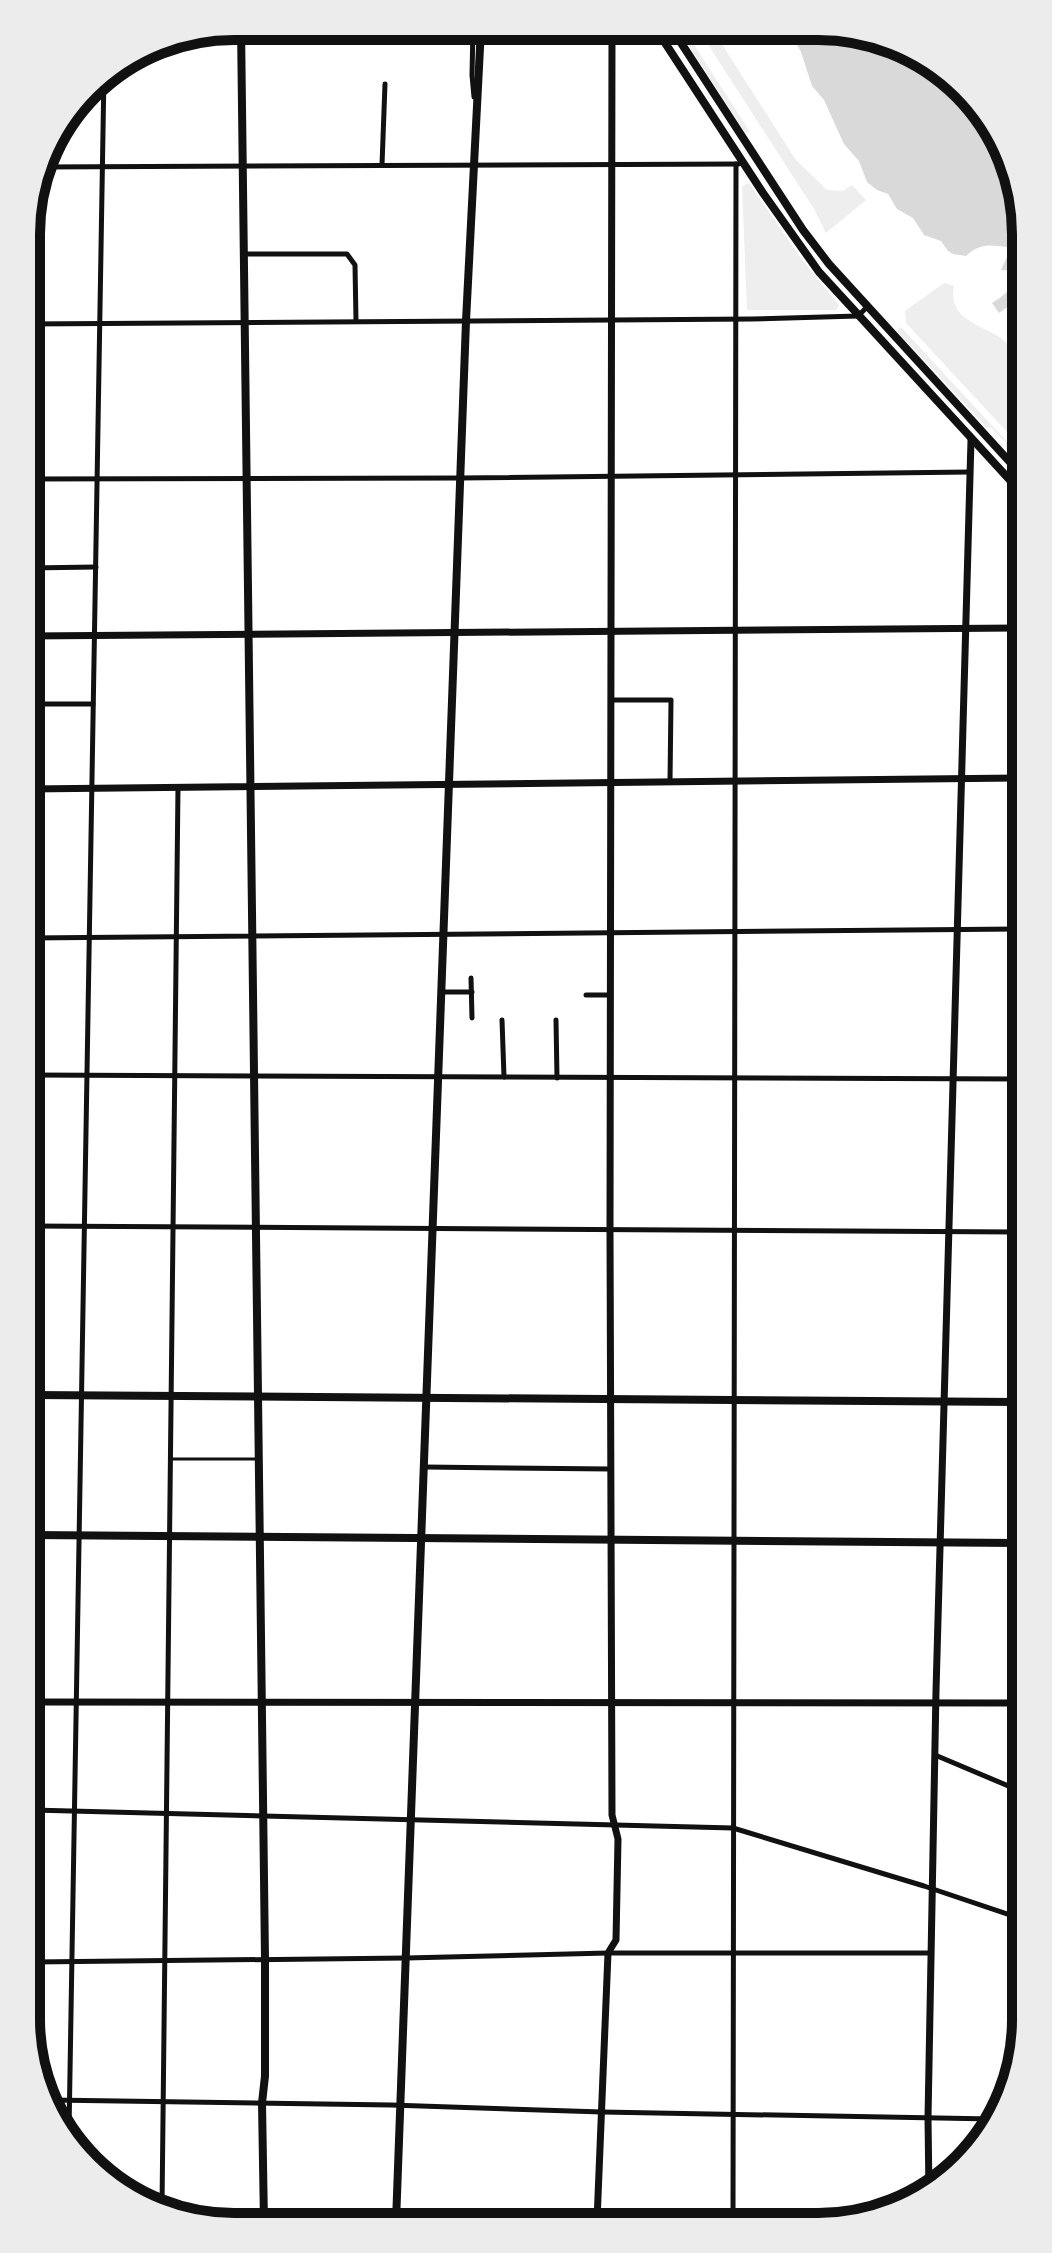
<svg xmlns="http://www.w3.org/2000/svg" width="1052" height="2253" font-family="Cabin,sans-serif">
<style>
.green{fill:#eee}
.water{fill:#d9d9d9}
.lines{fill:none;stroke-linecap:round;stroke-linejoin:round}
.service{stroke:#111;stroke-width:3}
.minor{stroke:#111;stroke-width:5}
.tertiary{stroke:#111;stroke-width:7}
.secondary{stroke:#111;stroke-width:8}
.primary{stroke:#111;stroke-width:8}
.rim{fill:none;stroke:#111;stroke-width:10}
</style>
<rect width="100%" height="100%" fill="#fff"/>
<g class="green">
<polygon points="678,29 684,29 750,132 746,134"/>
<polygon points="698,29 712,29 796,160 827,190 843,191 852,185 866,200 826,233 814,209"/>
<polygon points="749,183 800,257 839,305 836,310 747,310 742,186"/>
<path d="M944,283l10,3c-7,33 27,39 47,52 7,5 13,13 18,19l1,89 -114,-123 -1,-12z"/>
<polygon points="901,327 1020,456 1020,464 1006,449 1006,443 992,428 986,427 897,331"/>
</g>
<path class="water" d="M788,29l70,1 97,48 64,102v119l-20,14 -7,-10c13,-8 24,-16 23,-32l-14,-1 6,-13v-10c-17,-2 -27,-4 -41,9l-13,-2 -5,-3 -7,-10 -17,-6 -11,-17 -16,-9 -9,-15 -11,-4 -10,-8 -8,-21 -15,-17 -20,-44 -12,-14 -11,-34z"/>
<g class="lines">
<polyline class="service" points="170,1459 258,1459"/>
<g class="minor">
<polyline points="473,28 472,75 474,97"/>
<polyline points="382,165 385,84"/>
<polyline points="41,167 739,164"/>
<polyline points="243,254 347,254 355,265 356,321"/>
<polyline points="29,276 30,219"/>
<polyline points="27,324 752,319 858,316 867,307"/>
<polyline points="27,479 460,478 970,472"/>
<polyline points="28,568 96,567"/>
<polyline points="611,700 671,700 670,782"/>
<polyline points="28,704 93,704"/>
<polyline points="29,938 1021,929"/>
<polyline points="471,978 472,1018"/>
<polyline points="442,992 472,992"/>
<polyline points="586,995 610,995"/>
<polyline points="502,1020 504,1077"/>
<polyline points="556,1020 557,1078"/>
<polyline points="30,1075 1022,1079"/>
<polyline points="30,1226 1023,1232"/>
<polyline points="424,1467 611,1469"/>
<polyline points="935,1755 1025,1793"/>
<polyline points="32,1810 733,1828 924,1886 1025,1920"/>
<polyline points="33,1962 406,1958 608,1953 931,1953"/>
<polyline points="50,2100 391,2105 602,2112 993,2119"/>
<polyline points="69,2131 104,73"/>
<polyline points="162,2207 178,787"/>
<polyline points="733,2220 736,164"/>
</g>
<g class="tertiary">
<polyline points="28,636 1020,628"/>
<polyline points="29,789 1021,778"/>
<polyline points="32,1702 1024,1703"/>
<polyline points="929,2194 928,2118 936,1691 971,440"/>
<polyline points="182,2217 284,2223"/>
<polyline points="597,2221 608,1953 616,1940 618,1839 612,1815 610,1230 612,28"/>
</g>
<g class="secondary">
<polyline points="241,26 265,1959 265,2076 262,2103 264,2223"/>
<polyline points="396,2222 466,321 481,28"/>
</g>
<g class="primary">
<polyline points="656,29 763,193 819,272 1020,491"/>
<polyline points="672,29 803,230 829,264 1020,473"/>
<polyline points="31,1395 1023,1402"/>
<polyline points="31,1535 1024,1543"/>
</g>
</g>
<path d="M0 0H1052V2253H0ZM234 40H818A194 194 0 0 1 1012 234V2019A194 194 0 0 1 818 2213H234A194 194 0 0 1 40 2019V234A194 194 0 0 1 234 40Z" fill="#ececec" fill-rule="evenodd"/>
<path class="rim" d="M234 40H818A194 194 0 0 1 1012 234V2019A194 194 0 0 1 818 2213H234A194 194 0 0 1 40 2019V234A194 194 0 0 1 234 40Z"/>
</svg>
